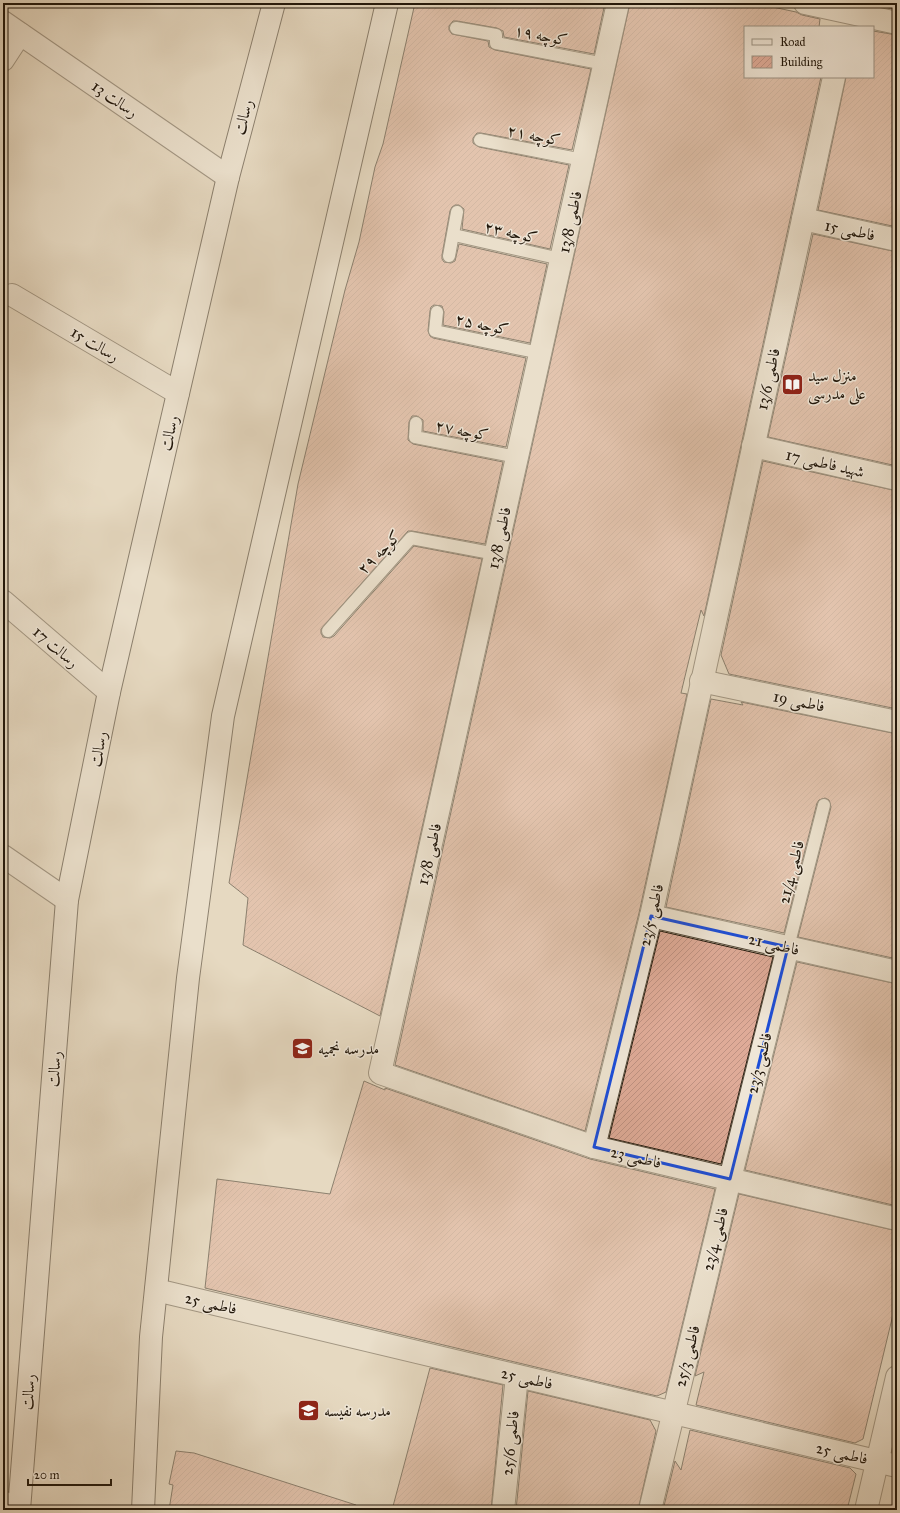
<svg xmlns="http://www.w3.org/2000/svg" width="900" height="1513" font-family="'IM FELL Great Primer',Amiri,serif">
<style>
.building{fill:url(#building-hatch);stroke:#20160a}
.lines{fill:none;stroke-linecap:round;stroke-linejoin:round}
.lane-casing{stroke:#524738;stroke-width:14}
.street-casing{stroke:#524738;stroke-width:24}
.secondary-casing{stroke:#20160a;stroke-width:24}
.lane{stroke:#efe6d7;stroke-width:12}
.street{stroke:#efe6d7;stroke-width:22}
.secondary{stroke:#efe6d7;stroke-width:22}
.marked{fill:none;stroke:#1d4ed8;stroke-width:3;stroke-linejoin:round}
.labels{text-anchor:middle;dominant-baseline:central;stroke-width:3;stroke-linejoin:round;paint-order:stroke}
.street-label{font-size:16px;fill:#20160a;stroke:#efe6d7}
.poi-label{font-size:16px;fill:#20160a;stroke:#efe6d7;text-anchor:start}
</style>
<defs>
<pattern id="building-hatch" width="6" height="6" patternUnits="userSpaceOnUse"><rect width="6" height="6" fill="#dfab98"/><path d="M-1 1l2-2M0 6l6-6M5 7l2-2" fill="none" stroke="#bf9282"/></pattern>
</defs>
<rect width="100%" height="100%" fill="#e6d9c1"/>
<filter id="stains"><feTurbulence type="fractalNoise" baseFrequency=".005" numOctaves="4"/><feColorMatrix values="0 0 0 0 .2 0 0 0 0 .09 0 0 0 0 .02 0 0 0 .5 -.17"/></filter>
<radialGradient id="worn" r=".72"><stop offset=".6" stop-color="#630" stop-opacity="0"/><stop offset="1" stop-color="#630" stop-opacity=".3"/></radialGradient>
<g class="building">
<polygon points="415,3 605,3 594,54 504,37 503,31 497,28 457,21 453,21 449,26 449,30 452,34 488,41 489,47 495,50 591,69 572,150 481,133 477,133 473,138 473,143 479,147 569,165 550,249 462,229 464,209 459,205 455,205 452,207 450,211 442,255 442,259 444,262 451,263 455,261 459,244 547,264 530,343 443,325 444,312 442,306 434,305 431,307 430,311 428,331 430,336 433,338 526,358 506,447 423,431 423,420 417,416 412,416 409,422 408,440 413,444 503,462 485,544 412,531 408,531 321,629 321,633 323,637 330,638 334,636 414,546 482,559 380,1016 243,945 248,898 229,883 298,484 345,290 359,242 375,167 383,144"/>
<polygon points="630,3 754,3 796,12 802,15 820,19 819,27 745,27 745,77 821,77 704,616 701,610 681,693 687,694 639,913 585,1131 395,1065"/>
<polygon points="873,3 897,3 897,10 873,5"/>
<polygon points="873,31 897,35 897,227 818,210 846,77 873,77"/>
<polygon points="813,234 897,252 897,466 768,437"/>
<polygon points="763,461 897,491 897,709 729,674 721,655"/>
<polygon points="711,699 743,705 741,702 897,734 897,959 798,937 831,807 829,800 825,798 819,800 817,803 784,933 666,907"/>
<polygon points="660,931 773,957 721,1164 609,1138"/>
<polygon points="797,962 897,984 897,1206 745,1170"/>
<polygon points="364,1081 385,1090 385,1088 590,1159 715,1189 666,1392 657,1396 205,1288 217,1179 330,1194"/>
<polygon points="739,1194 897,1231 897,1298 863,1439 855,1443 696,1405 704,1372 695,1376"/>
<polygon points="430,1368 503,1385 491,1510 392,1510"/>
<polygon points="528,1391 650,1420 656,1431 638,1510 516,1510"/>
<polygon points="690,1430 850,1468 856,1474 847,1510 663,1510 675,1461 681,1470"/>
<polygon points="176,1451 194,1453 269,1477 356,1505 356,1510 169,1510 173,1485 169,1484"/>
</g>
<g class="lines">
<defs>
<g id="lane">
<polyline points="456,28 496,35 496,43 605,64"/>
<polyline points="480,140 583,160"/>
<polyline points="454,235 561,259"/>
<polyline points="449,256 457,212"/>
<polyline points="437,312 435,331 540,353"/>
<polyline points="416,423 415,437 517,457"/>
<polyline points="328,631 411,538 496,554"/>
<polyline points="788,947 824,805"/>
</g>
<g id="street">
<polyline points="618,3 380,1073 594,1147 897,1219"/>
<polyline points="805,3 897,23"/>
<polyline points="3,22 228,177"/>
<polyline points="3,60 20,34"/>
<polyline points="803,219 897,240"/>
<polyline points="12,295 178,393"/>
<polyline points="753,446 897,479"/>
<polyline points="3,601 109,692"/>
<polyline points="701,681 897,722"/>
<polyline points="3,856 67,900"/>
<polyline points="651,916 897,972"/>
<polyline points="594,1147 651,916 834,77"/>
<polyline points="156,1290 897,1466"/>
<polyline points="3,1502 16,1510"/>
<polyline points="503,1510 517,1376"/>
<polyline points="650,1510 730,1179 788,947"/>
<polyline points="866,1510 897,1377"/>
</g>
<g id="secondary">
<polyline points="19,1510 67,900 109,692 228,177 274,3"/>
<polyline points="143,1510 151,1337 188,978 223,716 387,3"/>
</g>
</defs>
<use href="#lane" class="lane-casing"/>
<use href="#street" class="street-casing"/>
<use href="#secondary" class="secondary-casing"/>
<use href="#lane" class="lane"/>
<use href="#street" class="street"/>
<use href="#secondary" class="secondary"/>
</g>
<path d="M0 0H900V1513H0ZM651,916l137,31 -58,232 -136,-32z" fill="#e6d9c1" fill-opacity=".55" fill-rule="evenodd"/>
<path class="marked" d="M651,916l137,31 -58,232 -136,-32z"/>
<defs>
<symbol id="library-square" viewBox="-11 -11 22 22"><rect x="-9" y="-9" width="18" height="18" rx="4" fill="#8f2418" stroke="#efe6d7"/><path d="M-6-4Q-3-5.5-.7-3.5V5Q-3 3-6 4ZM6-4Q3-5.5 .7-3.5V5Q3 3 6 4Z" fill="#fff"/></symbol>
<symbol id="school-square" viewBox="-11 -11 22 22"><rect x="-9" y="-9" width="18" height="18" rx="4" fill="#8f2418" stroke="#efe6d7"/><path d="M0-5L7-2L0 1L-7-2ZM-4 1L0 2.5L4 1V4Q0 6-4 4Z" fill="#fff"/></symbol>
</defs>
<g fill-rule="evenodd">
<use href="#library-square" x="780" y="372" width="25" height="25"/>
<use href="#school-square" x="290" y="1036" width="25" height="25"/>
<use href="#school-square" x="296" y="1398" width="25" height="25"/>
</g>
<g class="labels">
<g class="street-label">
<text transform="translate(541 35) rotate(11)">کوچه ۱۹</text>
<text transform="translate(115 99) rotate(35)">رسالت 13</text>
<text transform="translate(243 117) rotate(-75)">رسالت</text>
<text transform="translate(534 135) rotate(11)">کوچه ۲۱</text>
<text transform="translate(570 222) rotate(-78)">فاطمی 13/8</text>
<text transform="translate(850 230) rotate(12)">فاطمی 15</text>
<text transform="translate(511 232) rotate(13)">کوچه ۲۳</text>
<text transform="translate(482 324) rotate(12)">کوچه ۲۵</text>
<text transform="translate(95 344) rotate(31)">رسالت 15</text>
<text transform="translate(768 379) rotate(-78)">فاطمی 13/6</text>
<text transform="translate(462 430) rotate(11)">کوچه ۲۷</text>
<text transform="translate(169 433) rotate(-77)">رسالت</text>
<text transform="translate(825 463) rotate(13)">شهید فاطمی 17</text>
<text transform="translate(499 538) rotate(-78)">فاطمی 13/8</text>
<text transform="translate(379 552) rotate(-45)">کوچه ۲۹</text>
<text transform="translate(56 647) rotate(41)">رسالت 17</text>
<text transform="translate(799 701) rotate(12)">فاطمی 19</text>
<text transform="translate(98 749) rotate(-79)">رسالت</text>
<text transform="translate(429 854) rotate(-77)">فاطمی 13/8</text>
<text transform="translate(791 872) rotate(-76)">فاطمی 21/4</text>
<text transform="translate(651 915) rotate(-77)">فاطمی 23/5</text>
<text transform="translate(774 944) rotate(13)">فاطمی 21</text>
<text transform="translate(759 1063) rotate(-76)">فاطمی 23/3</text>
<text transform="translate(54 1069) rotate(-85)">رسالت</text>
<text transform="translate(636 1157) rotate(13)">فاطمی 23</text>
<text transform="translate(715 1239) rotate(-76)">فاطمی 23/4</text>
<text transform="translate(211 1303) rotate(13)">فاطمی 25</text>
<text transform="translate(687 1356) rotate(-76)">فاطمی 25/3</text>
<text transform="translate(527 1378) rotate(13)">فاطمی 25</text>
<text transform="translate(28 1392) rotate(-85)">رسالت</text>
<text transform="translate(510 1443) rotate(-84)">فاطمی 25/6</text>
<text transform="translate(842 1453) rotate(13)">فاطمی 25</text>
</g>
<g class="poi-label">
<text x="808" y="375">منزل سید<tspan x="808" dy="18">علی مدرسی</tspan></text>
<text x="318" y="1048">مدرسه نجمیه</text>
<text x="324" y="1410">مدرسه نفیسه</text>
</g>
</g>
<rect width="900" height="1513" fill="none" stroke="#e6d9c1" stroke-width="16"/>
<rect x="4" y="4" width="892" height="1505" fill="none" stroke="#20160a" stroke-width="2"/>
<rect x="8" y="8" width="884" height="1497" fill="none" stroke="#20160a"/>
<rect x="744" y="26" width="130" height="52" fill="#efe6d7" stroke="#9c9385"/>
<rect x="752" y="39" width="20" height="6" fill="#efe6d7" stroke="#9c9385"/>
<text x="780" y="46" font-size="12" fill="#20160a">Road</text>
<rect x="752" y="56" width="20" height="12" fill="url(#building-hatch)" stroke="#9c9385"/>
<text x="780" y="66" font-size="12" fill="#20160a">Building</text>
<path d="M28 1479v6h83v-6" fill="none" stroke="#20160a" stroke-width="2"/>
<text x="34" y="1479" font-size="12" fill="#20160a" stroke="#efe6d7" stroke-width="3" paint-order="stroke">20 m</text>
<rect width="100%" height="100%" filter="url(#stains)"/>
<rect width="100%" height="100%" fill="url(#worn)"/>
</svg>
